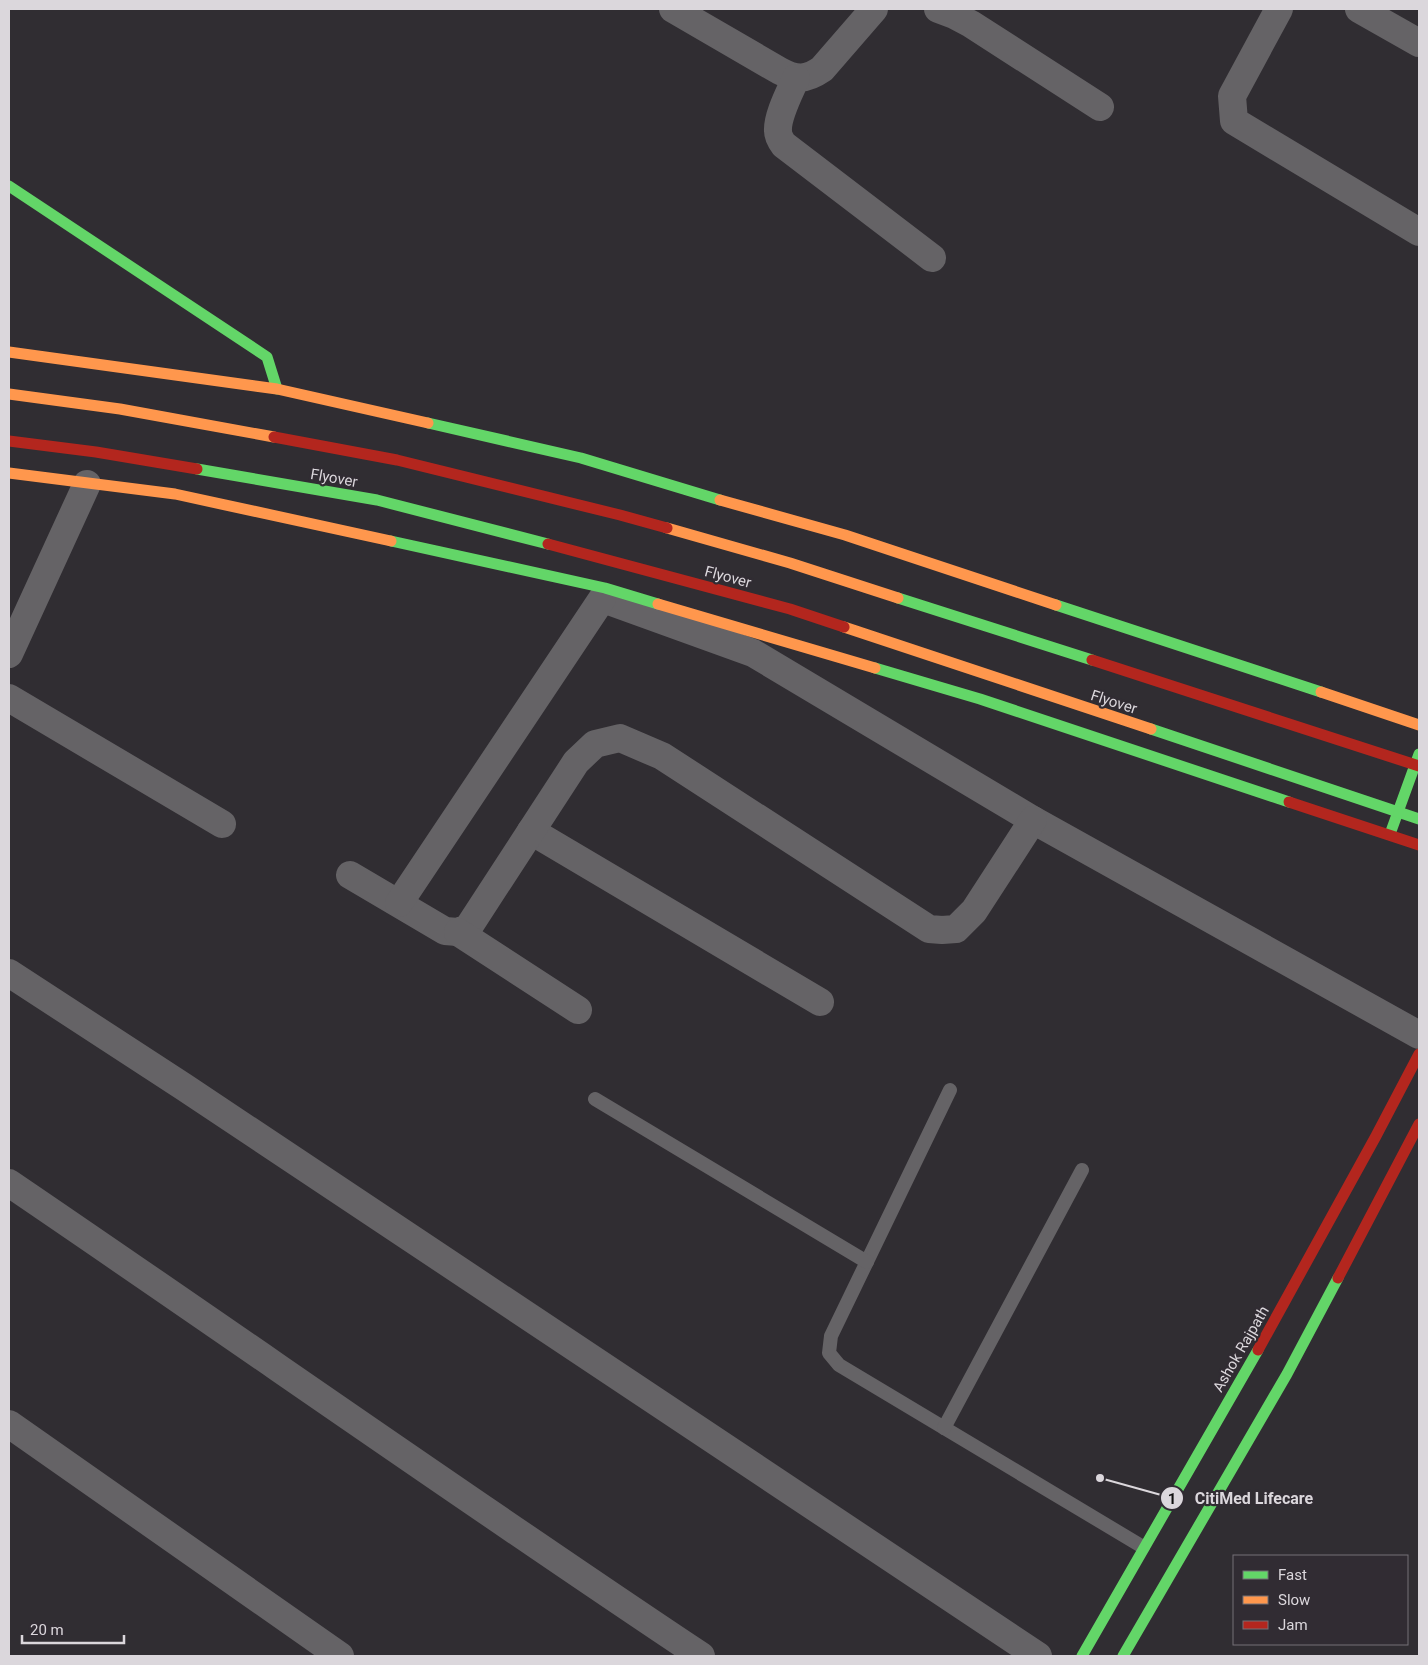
<svg xmlns="http://www.w3.org/2000/svg" width="1428" height="1665" font-family="Roboto,sans-serif">
<style>
.lines{fill:none;stroke-linecap:round;stroke-linejoin:round}
.lane{stroke:#656366;stroke-width:14}
.street{stroke:#656366;stroke-width:28}
.fast{stroke:#63d668;stroke-width:11}
.slow{stroke:#ff974d;stroke-width:11}
.jam{stroke:#b3261e;stroke-width:11}
.fast-bridge{stroke:#63d668;stroke-width:11}
.slow-bridge{stroke:#ff974d;stroke-width:11}
.jam-bridge{stroke:#b3261e;stroke-width:11}
.labels{text-anchor:middle;dominant-baseline:central;stroke-width:4.5;stroke-linejoin:round;paint-order:stroke}
.street-label{font-size:15px;fill:#dbd7dc;stroke:#312c33}
.leader{fill:none;stroke:#dbd7dc;stroke-width:2}
.callout-dot{fill:#dbd7dc;stroke:#312c33;stroke-width:2}
.mark-label{font-size:15px;text-anchor:middle;font-weight:bold;fill:#111}
.callout-label{font-size:16px;text-anchor:middle;font-weight:bold;fill:#dbd7dc;stroke:#312c33;stroke-width:4.5;stroke-linejoin:round;paint-order:stroke}
</style>
<rect width="100%" height="100%" fill="#302d32"/>
<g class="lines">
<g class="lane">
<polyline points="950,1090 831,1336 829,1353 839,1365 1143,1547"/>
<polyline points="595,1099 867,1262"/>
<polyline points="944,1428 1082,1170"/>
</g>
<g class="street">
<path d="M673,9l107,62c17,9 26,9 42,-2l52,-60"/>
<polyline points="938,9 954,15 971,24 1100,107"/>
<polyline points="1279,9 1232,96 1234,121 1419,232"/>
<polyline points="1359,9 1419,43"/>
<path d="M796,78c-6,14 -19,38 -18,53 0,5 3,10 6,14l148,113"/>
<polyline points="609,601 753,653 1033,820 1419,1035"/>
<polyline points="9,654 87,484"/>
<polyline points="9,698 222,824"/>
<polyline points="531,831 820,1002"/>
<polyline points="350,875 445,931 458,932 468,928 576,762 595,744 620,738 662,756 929,929 942,930 956,929 974,911 1033,820"/>
<polyline points="399,903 602,599"/>
<polyline points="458,932 578,1010"/>
<polyline points="9,973 184,1087 1038,1656"/>
<path d="M9,1183c231,157 459,318 692,473"/>
<polyline points="9,1424 340,1656"/>
</g>
<g class="fast">
<polyline points="9,186 267,357 277,389"/>
<polyline points="428,423 581,458 720,500"/>
<polyline points="391,541 605,588 658,604"/>
<polyline points="1056,605 1321,692"/>
<polyline points="875,668 980,699 1289,802"/>
<polyline points="1390,834 1419,754"/>
<polyline points="1082,1656 1258,1350"/>
<polyline points="1123,1656 1287,1374 1338,1278"/>
</g>
<g class="slow">
<polyline points="9,352 277,389 428,423"/>
<polyline points="9,473 175,494 391,541"/>
<polyline points="720,500 845,535 1056,605"/>
<polyline points="658,604 875,668"/>
<polyline points="1321,692 1419,725"/>
</g>
<g class="jam">
<polyline points="1289,802 1419,845"/>
<polyline points="1338,1278 1419,1124"/>
<polyline points="1258,1350 1376,1136 1419,1054"/>
</g>
<g class="fast-bridge">
<polyline points="197,469 377,500 548,544"/>
<polyline points="898,598 1092,660"/>
<polyline points="1151,729 1419,819"/>
</g>
<g class="slow-bridge">
<polyline points="9,394 120,409 274,437"/>
<polyline points="667,528 790,563 898,598"/>
<polyline points="844,627 1151,729"/>
</g>
<g class="jam-bridge">
<polyline points="274,437 397,460 620,515 667,528"/>
<polyline points="9,441 96,452 197,469"/>
<polyline points="548,544 790,609 844,627"/>
<polyline points="1092,660 1419,766"/>
</g>
</g>
<g class="labels">
<g class="street-label">
<text transform="translate(334 478) rotate(10)">Flyover</text>
<text transform="translate(728 577) rotate(15)">Flyover</text>
<text transform="translate(1114 702) rotate(18)">Flyover</text>
<text transform="translate(1241 1349) rotate(-60)">Ashok Rajpath</text>
</g>
</g>
<path class="leader" d="M1100 1478L1172 1498"/>
<g class="callout-dot">
<circle cx="1100" cy="1478" r="5"/>
<circle cx="1172" cy="1498" r="12"/>
</g>
<g class="mark-label">
<text x="1172" y="1504">1</text>
</g>
<g class="callout-label">
<text x="1254" y="1504">CitiMed Lifecare</text>
</g>
<rect width="1428" height="1665" fill="none" stroke="#dbd7dc" stroke-width="20"/>
<rect x="1233" y="1555" width="175" height="90" fill="#312c33" stroke="#757077"/>
<rect x="1243" y="1571" width="25" height="8" fill="#63d668" stroke="#757077"/>
<text x="1278" y="1580" font-size="15" fill="#dbd7dc">Fast</text>
<rect x="1243" y="1596" width="25" height="8" fill="#ff974d" stroke="#757077"/>
<text x="1278" y="1605" font-size="15" fill="#dbd7dc">Slow</text>
<rect x="1243" y="1621" width="25" height="8" fill="#b3261e" stroke="#757077"/>
<text x="1278" y="1630" font-size="15" fill="#dbd7dc">Jam</text>
<path d="M22 1635v8h102v-8" fill="none" stroke="#dbd7dc" stroke-width="2.5"/>
<text x="30" y="1635" font-size="15" fill="#dbd7dc" stroke="#312c33" stroke-width="4" paint-order="stroke">20 m</text>
</svg>
